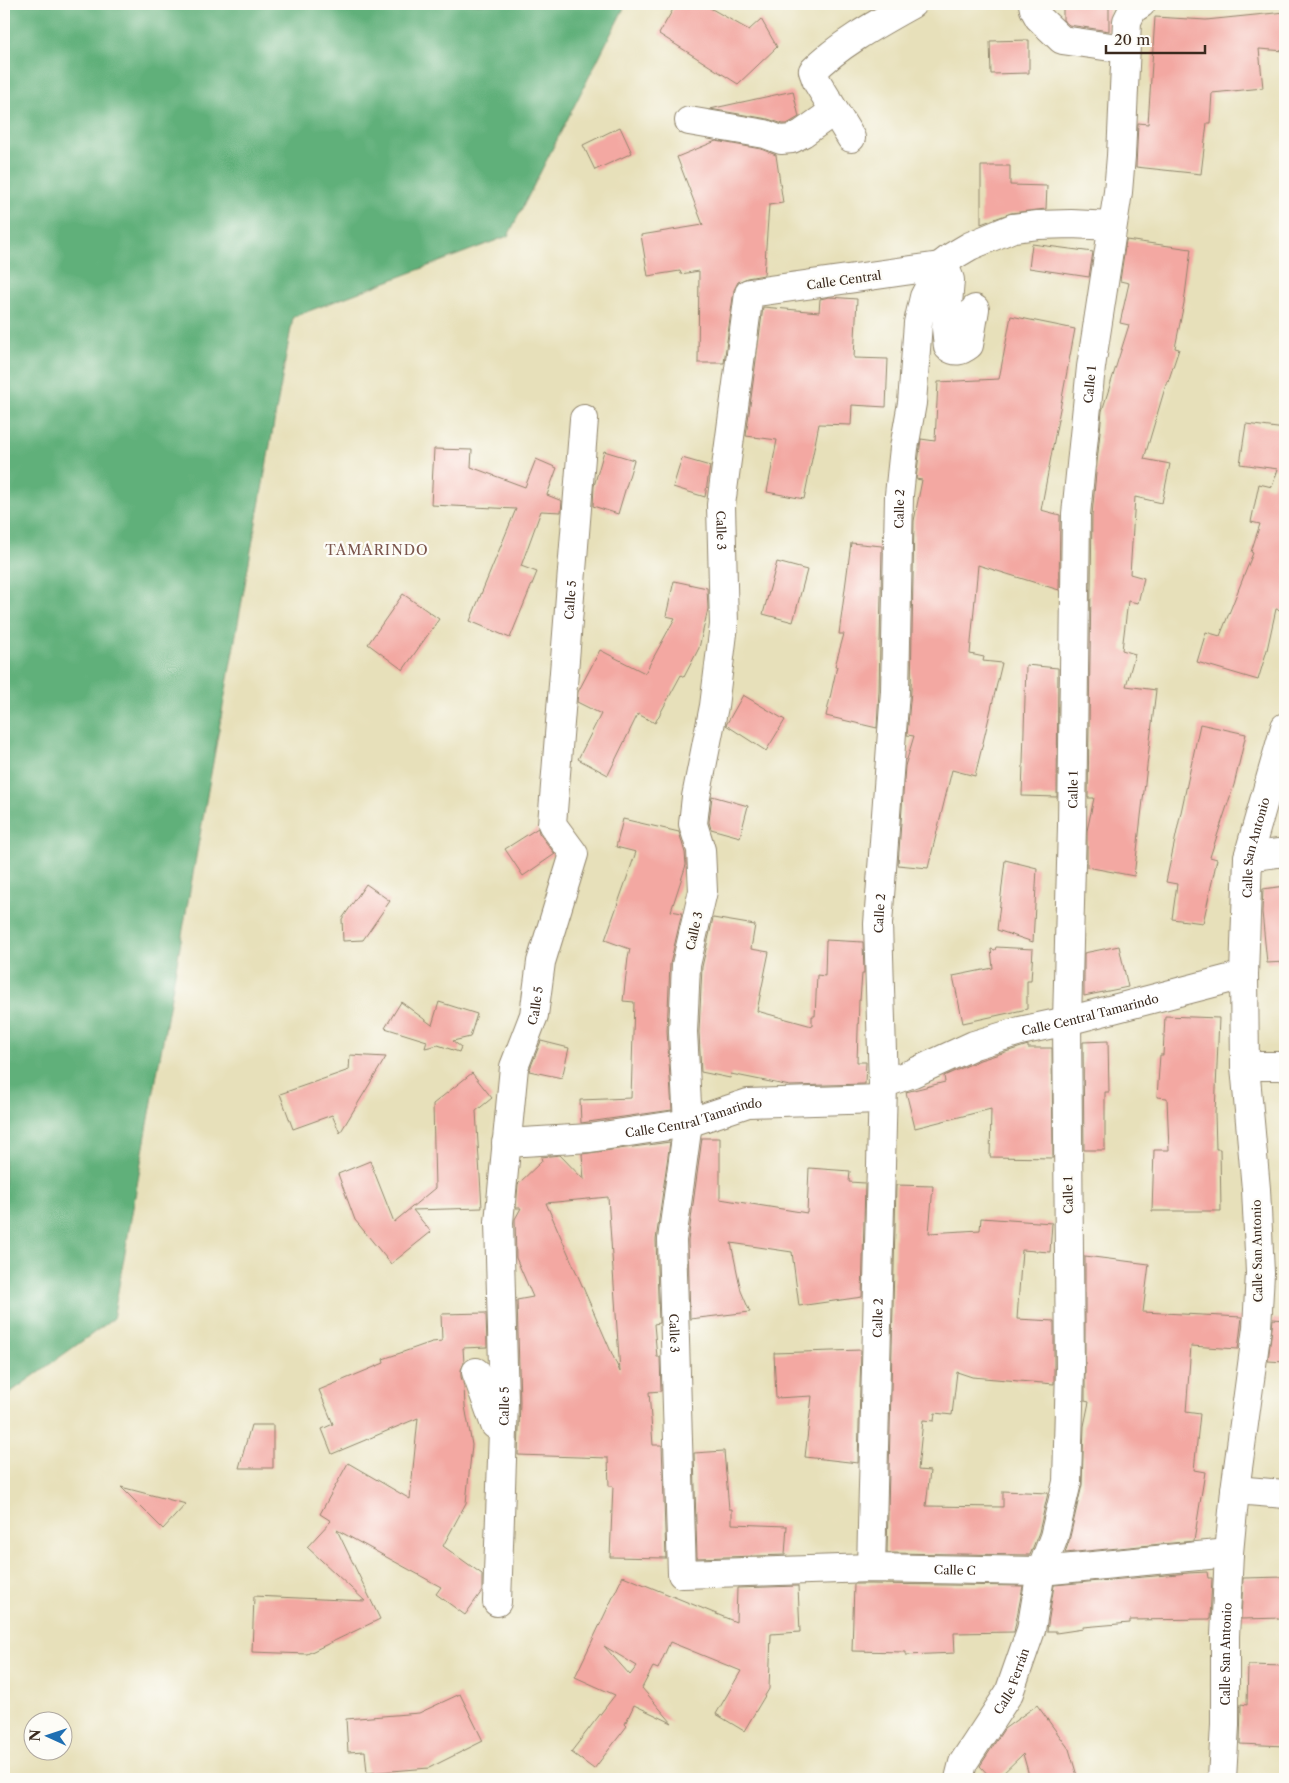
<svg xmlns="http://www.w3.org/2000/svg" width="1289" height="1783" font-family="'Libre Caslon Text',serif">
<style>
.forest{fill:#60b07a;stroke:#4e6d4c}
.building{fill:#f3a8a2;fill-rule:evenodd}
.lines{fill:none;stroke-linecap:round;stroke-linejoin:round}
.minor-casing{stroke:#91856c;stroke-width:30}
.minor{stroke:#fff;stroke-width:28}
.labels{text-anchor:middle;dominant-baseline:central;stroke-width:4.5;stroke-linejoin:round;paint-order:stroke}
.street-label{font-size:12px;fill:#3b2a1e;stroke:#fdfcf7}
.neighbourhood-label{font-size:14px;letter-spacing:1px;fill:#7b564c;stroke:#fdfcf7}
</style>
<rect width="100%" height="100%" fill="#fdfcf7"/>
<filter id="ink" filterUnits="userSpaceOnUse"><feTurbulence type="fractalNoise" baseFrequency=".02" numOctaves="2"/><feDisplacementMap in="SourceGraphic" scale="10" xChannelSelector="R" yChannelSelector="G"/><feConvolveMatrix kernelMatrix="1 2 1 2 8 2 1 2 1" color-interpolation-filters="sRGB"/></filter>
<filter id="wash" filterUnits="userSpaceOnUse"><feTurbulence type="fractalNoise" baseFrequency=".0096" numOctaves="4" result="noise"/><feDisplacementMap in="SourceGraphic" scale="20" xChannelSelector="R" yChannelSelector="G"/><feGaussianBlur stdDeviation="1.12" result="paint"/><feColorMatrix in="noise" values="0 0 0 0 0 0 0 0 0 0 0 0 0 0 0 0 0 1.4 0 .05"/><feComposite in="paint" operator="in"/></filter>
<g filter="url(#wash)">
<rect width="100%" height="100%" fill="#e7e0ba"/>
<polygon class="forest" points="4,4 626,4 508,236 293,317 113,1319 4,1397"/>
<g id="blocks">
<g class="building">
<polygon points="676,4 703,4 749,30 761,19 777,47 738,84 659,34"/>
<polygon points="1063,4 1109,4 1109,31 1069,25 1063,20"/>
<polygon points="1285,12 1285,51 1259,49 1263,88 1212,93 1210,123 1207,123 1201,174 1136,167 1138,123 1148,124 1155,17 1206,20"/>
<polygon points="1029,40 1029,73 991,74 990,41"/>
<polygon points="793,91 799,117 787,124 783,124 768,119 710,109"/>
<polygon points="620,127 632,153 595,170 583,145"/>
<polygon points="716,141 761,149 776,155 783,203 769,205 764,275 747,278 738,282 734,290 724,363 698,363 699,271 681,274 680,271 648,276 641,235 703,225 677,157"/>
<polygon points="981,166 1010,166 1010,185 1047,186 1046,209 1011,213 981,224"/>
<polygon points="1126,240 1191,249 1184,303 1175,348 1179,349 1168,382 1167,381 1144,459 1170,464 1162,503 1135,497 1130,574 1144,578 1138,603 1128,601 1122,650 1135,654 1126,686 1156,690 1134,876 1087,867 1087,831 1094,798 1088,798 1092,515 1102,411 1129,325 1120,323 1129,283 1120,281"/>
<polygon points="1032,244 1093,252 1089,277 1029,268"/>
<polygon points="829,297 857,299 854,358 888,359 886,407 852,405 851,425 819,424 804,499 767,492 777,440 746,436 763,307 819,312 820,299"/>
<polygon points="1011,316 1075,329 1041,510 1060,515 1059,590 978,565 970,654 984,657 983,661 1002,663 975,776 952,770 928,868 898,865 905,766 914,736 907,735 911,691 914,521 922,480 916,479 921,439 935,441 938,382 999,379"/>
<polygon points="1246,424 1285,429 1281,463 1285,464 1285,611 1276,609 1267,650 1258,680 1197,662 1206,632 1220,636 1253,553 1251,552 1260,524 1251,522 1259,484 1272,487 1278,469 1240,464"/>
<polygon points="434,449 472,450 471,467 525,487 536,459 557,468 547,495 562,501 561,512 541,511 521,566 537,572 510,638 470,621 516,509 431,505"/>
<polygon points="604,451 634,460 618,514 593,506 594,486"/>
<polygon points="682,458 710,466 705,497 673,487"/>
<polygon points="851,543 882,546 879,690 877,728 826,716 837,666 835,666 844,634 839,634"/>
<polygon points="777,562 807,570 793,622 763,614"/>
<polygon points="674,581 707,588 708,609 699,648 684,677 681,675 655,723 638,714 608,775 578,759 601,714 577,702 578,692 600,650 645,673 675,618 666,616"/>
<polygon points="403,594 439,619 403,670 368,644"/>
<polygon points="1026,665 1058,668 1057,797 1022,796"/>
<polygon points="743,695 785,720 766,751 726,725"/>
<polygon points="1200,724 1246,734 1234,785 1210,857 1217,859 1203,923 1172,919 1177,884 1166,882"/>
<polygon points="712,796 748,806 740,837 711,829 709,822"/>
<polygon points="623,819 679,832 685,853 686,865 671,911 682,913 670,964 667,1031 672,1110 581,1123 580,1100 631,1098 634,1002 623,1001 628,958 630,949 605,940 636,852 616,847"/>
<polygon points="538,828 539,833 555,854 523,876 505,849"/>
<polygon points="1005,860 1037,868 1033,942 997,930"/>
<polygon points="366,884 390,901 363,940 343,941 342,919"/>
<polygon points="1285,886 1285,962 1267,963 1262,912 1263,889"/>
<polygon points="713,918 755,925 751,949 769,952 757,1011 812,1026 812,1016 815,1016 817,975 825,976 826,940 863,942 864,974 862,974 860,1000 859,1000 857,1062 866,1062 865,1084 790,1086 731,1074 730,1078 701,1072 699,1032 702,967"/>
<polygon points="1119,946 1128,987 1084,996 1084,953"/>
<polygon points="996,947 1033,949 1031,981 1027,981 1027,1009 963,1023 953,976 993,968 991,949 995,950"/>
<polygon points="401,1002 432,1025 439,1002 477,1014 470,1037 453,1041 461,1047 459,1052 438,1045 425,1048 427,1041 385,1028"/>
<polygon points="1165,1016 1219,1018 1215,1113 1216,1149 1220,1149 1221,1211 1152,1211 1154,1150 1169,1150 1167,1098 1157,1097 1160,1055 1163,1055"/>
<polygon points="541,1041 569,1048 562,1078 529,1071"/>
<polygon points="1108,1041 1109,1092 1105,1092 1105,1150 1084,1150 1083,1042"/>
<polygon points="1028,1045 1028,1048 1052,1048 1053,1158 990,1157 991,1109 915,1128 906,1092 945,1082 944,1076 980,1060"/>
<polygon points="350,1055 386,1057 340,1133 332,1115 293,1129 280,1094 349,1070"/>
<polygon points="472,1073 492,1098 476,1111 482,1208 413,1210 431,1232 391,1264 355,1220 338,1174 370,1161 394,1222 435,1188 433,1104"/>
<polygon points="702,1138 720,1138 720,1199 807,1213 809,1168 850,1171 849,1182 865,1183 862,1297 799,1306 792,1252 731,1243 741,1291 750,1312 690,1319 688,1241"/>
<path d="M670,1142l-14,98 3,83 -5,1 3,33h3l1,34 -12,1 4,53h9l4,113 -56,-1 3,-71h-4l-1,-28 -90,-3 2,-53 -3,-102 16,-3 -17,-39 -1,-39 6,-11h-5l2,-24 24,-23 -1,-4 19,-2 24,25 -2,-26zM608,1197l12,175 -74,-169z"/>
<polygon points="896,1185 933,1186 929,1233 980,1230 981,1218 1052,1223 1050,1252 1022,1250 1017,1319 1054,1321 1054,1384 972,1377 957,1372 952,1415 935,1413 934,1421 923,1420 918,1470 930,1471 926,1506 1003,1507 1003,1491 1048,1493 1039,1532 1030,1555 887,1553"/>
<polygon points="1085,1256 1149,1264 1143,1312 1242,1317 1238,1349 1191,1346 1186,1412 1200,1414 1194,1470 1205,1472 1194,1541 1065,1553 1069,1541 1082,1485 1084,1426 1089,1402 1085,1401"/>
<polygon points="486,1313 487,1347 463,1348 464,1363 461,1370 461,1377 464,1386 465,1406 472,1445 466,1503 443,1546 482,1574 482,1591 465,1615 436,1594 441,1587 337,1530 380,1619 307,1654 252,1652 254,1596 365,1601 307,1547 331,1521 320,1514 348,1463 410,1499 418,1418 332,1454 322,1429 333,1424 319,1390 384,1363 383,1359 432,1342 442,1341 441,1314"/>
<polygon points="1273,1319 1285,1320 1285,1362 1268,1361"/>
<polygon points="861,1350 858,1463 805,1457 812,1396 776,1398 774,1353"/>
<polygon points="251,1425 273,1425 273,1468 239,1468"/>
<polygon points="724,1451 729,1509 732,1509 732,1524 787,1526 785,1555 697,1558 694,1453"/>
<polygon points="121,1487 186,1504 163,1529"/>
<polygon points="1207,1572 1208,1578 1212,1578 1210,1619 1130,1620 1130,1623 1083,1627 1083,1629 1056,1633 1056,1631 1047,1631 1054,1585 1189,1573"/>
<path d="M623,1576l113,46 1,-34 61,-2 2,46 -29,2 -2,55 -25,42 -28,-17 25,-43 -71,-29 -12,27 -5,-2 -11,21 30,35 -38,-18 -9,19 2,2 -33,43 -23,-17 44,-57 -40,-18zM604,1646l33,20 -7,9z"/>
<polygon points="1285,1577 1285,1618 1241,1619 1243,1578"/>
<polygon points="854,1584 871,1584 1023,1586 1014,1632 954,1633 955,1653 906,1655 906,1652 852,1651"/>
<polygon points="1248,1665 1285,1666 1285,1746 1240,1744 1241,1704 1247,1705"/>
<polygon points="460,1694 483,1741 429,1768 367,1773 365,1751 348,1752 346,1719 419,1713"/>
<polygon points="1037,1705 1069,1749 1078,1779 1030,1779 1023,1754 997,1779 992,1779 980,1766 1004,1729"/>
</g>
</g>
</g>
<g filter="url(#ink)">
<use href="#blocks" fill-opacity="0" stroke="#91856c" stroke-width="1"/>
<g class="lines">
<defs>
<g id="minor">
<polyline points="1033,4 1034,9 1039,18 1062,40 1125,49"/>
<polyline points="689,121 765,134 781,140 792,139 803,133 834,111"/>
<path d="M851,138l-34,-56 -4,-11c26,-27 67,-49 99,-67"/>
<path id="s1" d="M940,266l-191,27 -28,212 3,120 -10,81 -18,91 -3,27 8,26 2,41 -17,74 -3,67 5,91 -16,117 10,334 189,-6 170,3 188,-18"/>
<path d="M940,266l7,6 3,8 -4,48 2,19c8,6 13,4 21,-2l6,-36"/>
<polyline points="1248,857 1285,852"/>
<polyline points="1245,1066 1285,1066"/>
<path id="s2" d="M883,1084l30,-11 61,-28 46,-14 47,-10 177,-46"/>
<path id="s3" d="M506,1143l84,-5 98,-15 60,-20 133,-4"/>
<polyline points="476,1372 495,1425 503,1429"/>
<polyline points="1235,1490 1285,1494"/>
<path id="s4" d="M871,1568l12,-484 -5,-160 17,-233 4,-196 5,-47 8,-45 6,-80 6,-26 16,-31 13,-10 17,-10 43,-18 25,-3 33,-1 41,2"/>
<path id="s5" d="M497,1602l7,-200 -5,-180 15,-155 20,-52 7,-53 33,-108 -22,-30 32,-405"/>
<path id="s6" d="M959,1779l4,-16 46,-70 22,-63 10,-59 13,-34 13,-55 3,-113 -3,-348 5,-196 4,-311 15,-147 27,-175 3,-36 6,-135 6,-12 8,-5"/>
<path id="s7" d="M1222,1779l3,-54v-89l4,-83 6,-63 22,-162 3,-55 -4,-84 -11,-123 -1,-91 4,-118 37,-130"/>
</g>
</defs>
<use href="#minor" class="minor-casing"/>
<use href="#minor" class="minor"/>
</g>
</g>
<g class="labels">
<g class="street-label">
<text transform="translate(844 280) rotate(-8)">Calle Central</text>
<text stroke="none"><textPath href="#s6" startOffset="1418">Calle 1</textPath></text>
<text stroke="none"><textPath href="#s4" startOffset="1060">Calle 2</textPath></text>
<text stroke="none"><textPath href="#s1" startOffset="432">Calle 3</textPath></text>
<text stroke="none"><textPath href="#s5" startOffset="1020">Calle 5</textPath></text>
<text stroke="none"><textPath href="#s6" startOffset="1012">Calle 1</textPath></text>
<text stroke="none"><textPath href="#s7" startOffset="935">Calle San Antonio</textPath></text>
<text stroke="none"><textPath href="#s4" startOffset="655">Calle 2</textPath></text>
<text transform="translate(694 931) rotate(-77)">Calle 3</text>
<text stroke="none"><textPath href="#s5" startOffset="601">Calle 5</textPath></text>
<text stroke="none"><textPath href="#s2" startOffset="219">Calle Central Tamarindo</textPath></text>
<text stroke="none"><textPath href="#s3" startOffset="190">Calle Central Tamarindo</textPath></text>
<text transform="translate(1068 1195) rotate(-91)">Calle 1</text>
<text transform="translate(1257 1251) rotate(-91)">Calle San Antonio</text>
<text stroke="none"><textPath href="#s4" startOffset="250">Calle 2</textPath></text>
<text stroke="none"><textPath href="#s1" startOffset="1242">Calle 3</textPath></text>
<text stroke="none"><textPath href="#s5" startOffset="196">Calle 5</textPath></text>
<text stroke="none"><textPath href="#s1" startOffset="1756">Calle C</textPath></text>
<text stroke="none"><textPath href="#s7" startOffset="125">Calle San Antonio</textPath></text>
<text stroke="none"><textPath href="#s6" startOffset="112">Calle Ferrán</textPath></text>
</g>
<g class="neighbourhood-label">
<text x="377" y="550">TAMARINDO</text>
</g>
</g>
<rect width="1289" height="1783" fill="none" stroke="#fdfcf7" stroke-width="20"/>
<g transform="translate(48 1736) rotate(273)"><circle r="24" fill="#fdfcf7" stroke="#afa8a0"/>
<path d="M0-4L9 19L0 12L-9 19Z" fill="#1f6fb2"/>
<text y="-8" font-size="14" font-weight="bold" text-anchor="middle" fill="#3b2a1e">N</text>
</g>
<path d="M1106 45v8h99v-8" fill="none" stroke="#3b2a1e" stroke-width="2.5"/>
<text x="1114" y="45" font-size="15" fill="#3b2a1e" stroke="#fdfcf7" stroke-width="4" paint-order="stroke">20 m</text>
</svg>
